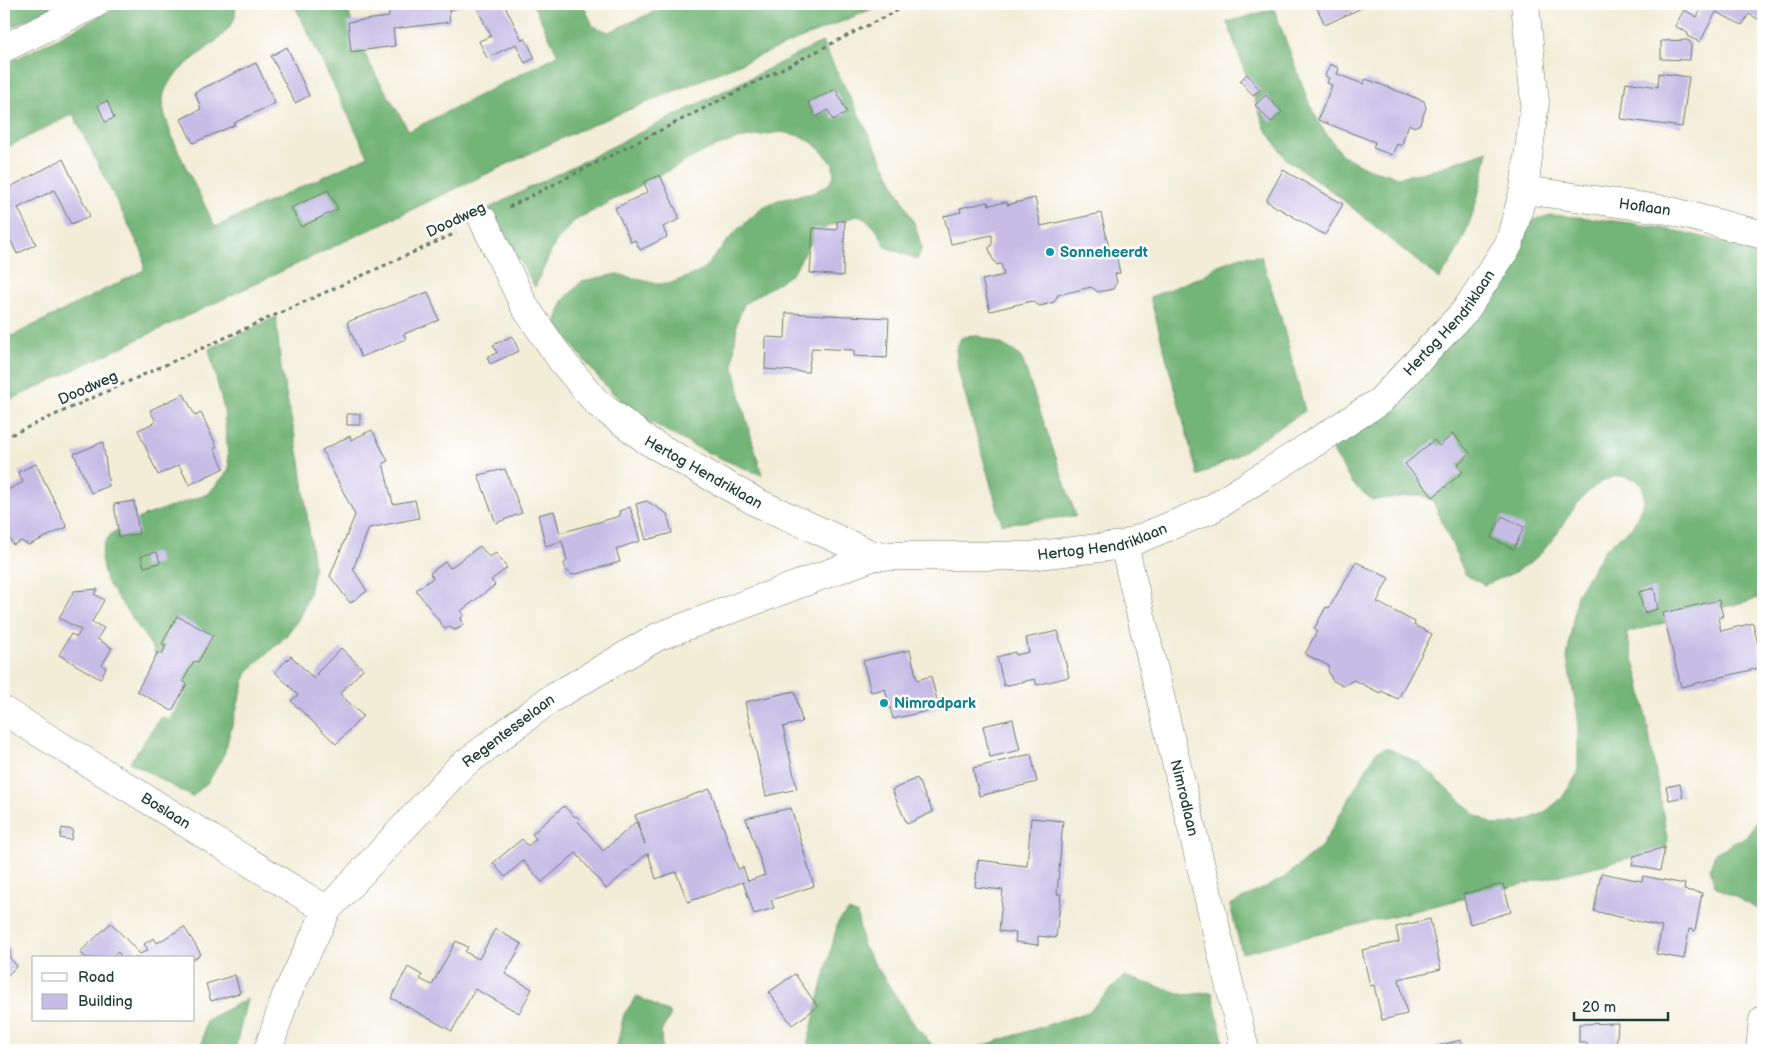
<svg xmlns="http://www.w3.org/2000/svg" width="1767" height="1054" font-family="'Balsamiq Sans',sans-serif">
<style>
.forest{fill:#73b577;stroke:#497956}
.building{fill:#c6bce6}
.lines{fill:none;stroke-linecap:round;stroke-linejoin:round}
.minor-casing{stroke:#697b6d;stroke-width:29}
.path{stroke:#697b6d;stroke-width:3;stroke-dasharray:4 4;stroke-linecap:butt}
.minor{stroke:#fff;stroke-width:28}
.culture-dot{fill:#0f9aa8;stroke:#fff;stroke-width:2}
.labels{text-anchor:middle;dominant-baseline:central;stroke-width:5;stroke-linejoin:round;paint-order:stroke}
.street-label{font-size:15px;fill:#1f3d34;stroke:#fff}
.culture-label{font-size:15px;font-weight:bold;fill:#0d838f;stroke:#fff;text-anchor:start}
</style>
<rect width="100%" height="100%" fill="#fff"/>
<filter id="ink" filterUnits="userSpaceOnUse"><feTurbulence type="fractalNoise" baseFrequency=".02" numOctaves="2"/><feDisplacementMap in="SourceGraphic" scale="10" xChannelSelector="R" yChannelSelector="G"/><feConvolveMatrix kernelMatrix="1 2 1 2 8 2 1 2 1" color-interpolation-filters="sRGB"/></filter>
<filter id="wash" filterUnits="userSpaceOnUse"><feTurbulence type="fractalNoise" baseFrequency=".0096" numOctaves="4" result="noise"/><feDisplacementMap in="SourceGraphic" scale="20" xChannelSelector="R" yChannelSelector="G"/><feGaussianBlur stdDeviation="1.12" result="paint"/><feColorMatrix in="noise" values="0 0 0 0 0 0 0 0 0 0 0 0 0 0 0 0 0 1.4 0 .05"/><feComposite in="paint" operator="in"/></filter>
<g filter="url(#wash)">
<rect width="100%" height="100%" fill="#f3edd8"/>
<g class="forest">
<polygon points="4,4 59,4 4,31"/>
<path d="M124,4h112c-1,6 0,13 -3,18 -15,27 -73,48 -70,82 2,29 39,93 52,123l153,-71 -74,-152h53c9,46 39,86 62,127l149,-76 -25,-51h50l10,22 16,6 62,-28h213l-311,129 -569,270v-66l10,-2 130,-65 -1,-16 -70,-140 -69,35v-84z"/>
<path d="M1274,9l33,89 13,27 22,30 27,14 30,8 30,-6 59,-20c-9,47 -20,90 -49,128l-106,-87 -47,-33 -21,-31 -38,-106z"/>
<path d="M822,42l92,181 8,25 -5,11 -31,-12c-7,-16 -13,-24 -28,-32l-39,15 -27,44 -48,30 -7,18 -4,41 10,45 19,67c-49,-18 -123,-52 -158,-91 -17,-19 -32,-40 -48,-60l7,-23 19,-20 35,-7 40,10h12l33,-13 33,-39 28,-25 15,-7 35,-7 15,-8 6,-9 -1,-12 -17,-19 -15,-9 -20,-4 -44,7 -30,11 -133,71 -19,22 -20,44 -46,-79z"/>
<path d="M1551,215c73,5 143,16 212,39v343l-137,36 14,50 27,154 -1,12 -424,104 -12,-48 54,-27 38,-32 54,-94 11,-4 32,15 56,51 19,11 28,-3 22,-9 18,-15 16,-25v-55l-11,-60 10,-64 28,-45 28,-23 11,-25 -1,-14 -7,-8c-7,-1 -17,-5 -23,-2 -40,13 -49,59 -81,84 -14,11 -32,18 -48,24l-19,-11 -32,-73 -11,-6 -50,5 -19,-16 -26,-42 161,-151 45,-71z"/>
<polygon points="1261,256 1281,318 1305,411 1236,456 1198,476 1150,297 1203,276 1218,265 1241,257"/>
<polygon points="276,317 281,369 300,461 314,568 309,594 298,620 285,637 247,672 224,754 209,781 192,797 130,762 162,716 169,721 187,690 161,674 153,648 106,581 101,558 104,543 112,533 144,516 208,494 229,470 224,410 209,349"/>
<path d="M972,335c15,2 41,12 50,24l54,157 -74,8 -44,-154 -2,-21 5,-11z"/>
<polygon points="1763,811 1763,903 1761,911 1715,886 1710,868 1715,853 1747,836"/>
<polygon points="848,911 857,914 863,946 916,1027 937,1050 806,1050 838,922"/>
<polygon points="1124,976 1185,995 1212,992 1225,1050 969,1050 1088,1012"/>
<polygon points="637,996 671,1014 661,1032 662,1050 616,1050 624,1014"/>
<polygon points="247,999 235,1050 201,1050 206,1020"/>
</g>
<g id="blocks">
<g class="building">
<polygon points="388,4 470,4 449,10 450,22 393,29 395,46 351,52 348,22 389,17"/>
<polygon points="475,4 504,4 522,40 525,38 535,58 525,63 516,44 487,58 479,41 491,36"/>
<polygon points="1315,4 1367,4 1368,5 1325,25"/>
<polygon points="1704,4 1763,4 1763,22 1749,14 1742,25 1716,12 1700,42 1687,36 1688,33 1675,26 1684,10 1697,17"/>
<polygon points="1688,40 1691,44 1690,60 1661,59 1661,41"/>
<polygon points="287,47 309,96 295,103 271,56"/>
<polygon points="256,63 275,103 234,123 235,125 193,143 181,119 201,109 195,92"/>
<polygon points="1330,64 1339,68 1337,74 1363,84 1366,79 1424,101 1426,108 1420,124 1414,127 1409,124 1401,146 1397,144 1392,155 1373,148 1375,142 1318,120 1332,85 1327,83 1329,78 1325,76"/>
<polygon points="1659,73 1689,77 1682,127 1621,119 1626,82 1658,87"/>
<polygon points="1247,74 1260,90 1253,95 1240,81"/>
<polygon points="836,89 847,113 833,120 828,110 816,117 808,102"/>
<polygon points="1266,95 1282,112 1271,122 1255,105"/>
<polygon points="107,101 114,118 105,122 98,105"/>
<polygon points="63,159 90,216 71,224 54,190 18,208 36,244 17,254 4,226 4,184 6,183 8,188"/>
<polygon points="1283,170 1343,204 1325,235 1266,201"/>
<polygon points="660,175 680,219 663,227 667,237 640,250 635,240 631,242 615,208 648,192 644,182"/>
<polygon points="328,190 338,209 301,227 291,208"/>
<polygon points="1035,198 1041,226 1101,213 1111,256 1116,255 1120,273 1115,274 1117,282 1113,289 1098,292 1091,287 1058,295 1054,302 1040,306 1032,301 990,311 982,280 1004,275 1001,264 997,265 992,258 989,248 992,244 992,235 951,244 944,216 961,212 960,208 988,202 989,205 1007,202 1007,205"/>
<polygon points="837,221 845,221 843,276 810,273 813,228 837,230"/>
<polygon points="428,292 439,320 404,334 406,339 361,357 347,322"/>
<polygon points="786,313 889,318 887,358 854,356 854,350 812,348 808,372 765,369 766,337 785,338"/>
<polygon points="512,336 519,351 490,364 487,357 497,353 493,345"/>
<polygon points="184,394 195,416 201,413 217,447 214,448 224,468 189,485 179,465 158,475 138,430 156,422 150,410"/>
<rect x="347" y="414" width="13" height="11"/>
<polygon points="372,430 388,461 383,463 393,504 415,500 419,518 369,528 353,569 367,591 350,603 330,576 355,515 322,450 350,436 351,440"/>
<polygon points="1453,434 1470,453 1457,465 1463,472 1433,497 1405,464 1434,440 1439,446"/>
<polygon points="103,442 109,486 91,493 74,454"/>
<polygon points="36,464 67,527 29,545 21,541 13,545 4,528 4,492 23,482 18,472"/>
<polygon points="505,469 522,513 496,523 478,475"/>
<polygon points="134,501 139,534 119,537 114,504"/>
<polygon points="647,501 667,514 672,533 646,540 636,504"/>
<polygon points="630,507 640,541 616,549 620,562 572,575 566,570 564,564 567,560 562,541 546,546 538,515 554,511 560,533 620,516 619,511"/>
<polygon points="1502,516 1524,527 1514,549 1491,538"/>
<polygon points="480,546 489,557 496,553 507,568 491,580 495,585 461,611 464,615 461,618 463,624 461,627 455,630 449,627 445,629 416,590 433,578 430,573 445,562 450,568"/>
<polygon points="157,552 160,563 144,567 141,556"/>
<polygon points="1356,562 1389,578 1377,602 1415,622 1414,625 1432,634 1398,699 1381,691 1380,693 1354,680 1343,686 1332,680 1328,670 1329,666 1305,654 1317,631 1314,629 1326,607 1329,608"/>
<polygon points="1654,588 1658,609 1644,613 1639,592"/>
<polygon points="98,589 94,594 104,600 92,622 104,628 97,639 112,648 102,665 106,668 100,679 59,655 71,634 77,637 81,630 59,618 74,591"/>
<polygon points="1719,600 1723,617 1718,618 1721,631 1753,623 1763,667 1681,687 1663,613"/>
<polygon points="177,616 213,635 198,662 194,661 183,681 187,684 172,711 137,691 158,652 162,654 166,645 162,644"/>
<polygon points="1058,631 1069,677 1037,685 1035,679 1004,686 997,657 1015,652 1016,655 1029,652 1026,638"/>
<polygon points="341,648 363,669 340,694 363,716 336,744 291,701 298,695 275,672 291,656 314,679 318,675 316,674"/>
<polygon points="910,650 917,680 931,676 939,708 893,719 885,689 871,692 863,661"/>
<polygon points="795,691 802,722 783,727 797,789 766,796 745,702"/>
<polygon points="1013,719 1020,750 990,757 983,726"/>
<polygon points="1031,754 1037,782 979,796 973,768"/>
<polygon points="917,778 933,812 907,824 892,790"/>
<polygon points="1680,784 1683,797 1669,800 1666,787"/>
<polygon points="710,789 738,869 743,867 748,881 765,875 746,818 791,808 814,886 771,900 774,908 754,914 743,882 688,902 676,872 656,879 648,853 606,889 576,853 542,882 523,861 505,877 493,863 522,839 528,846 536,839 532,834 564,806 575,817 576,816 580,819 578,821 603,851 636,822 645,844 635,815"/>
<polygon points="1031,818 1063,821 1057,894 1061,894 1056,938 1038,936 1038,945 1015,942 1016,933 999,931 1003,890 975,887 978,860 1027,866"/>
<polygon points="62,828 73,830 71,840 60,838"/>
<polygon points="1665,847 1660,871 1632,865 1634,856"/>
<polygon points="1601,873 1642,881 1643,876 1685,884 1684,890 1702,893 1695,931 1689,929 1684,959 1656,954 1662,927 1594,911"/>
<polygon points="1503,884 1511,912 1470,924 1463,894"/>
<polygon points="1430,919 1441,969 1399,979 1407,1014 1382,1020 1374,985 1370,986 1362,950 1399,942 1396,927"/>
<polygon points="111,923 140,954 148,950 144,944 154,938 157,943 184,927 201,954 194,959 122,958 118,952 111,958 86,958 80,952"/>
<polygon points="495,929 522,944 505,974 532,989 519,1013 475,989 452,1031 391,998 408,967 422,975 420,979 432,985 456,941 468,947 465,952 479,959"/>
<polygon points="4,943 10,949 10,958 17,966 4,979"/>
<polygon points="795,974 818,1007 792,1025 769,992"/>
<polygon points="235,975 240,993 211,1001 206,984"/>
<polygon points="1618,1023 1616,1050 1587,1050 1587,1043 1579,1043 1579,1024"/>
<polygon points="1461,1040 1464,1050 1431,1050 1430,1048"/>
<polygon points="1640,1046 1658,1046 1658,1050 1633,1050 1633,1047"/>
</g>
</g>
</g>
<g filter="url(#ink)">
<use href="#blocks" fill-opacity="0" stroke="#697b6d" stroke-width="1"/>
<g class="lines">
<defs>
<g id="minor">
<polyline points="4,48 95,4"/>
<path id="s1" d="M1524,190l143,20 96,25"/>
<path id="s2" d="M483,220l42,87 37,54 35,42 51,38 110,62 117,53h155l94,-11 87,-36 169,-108 85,-90 44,-67 15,-54 11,-88 -10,-98"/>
<path id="s3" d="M1124,545l121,505"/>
<path id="s4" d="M4,711l323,199"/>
<path id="s5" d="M268,1050l18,-54 41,-86 132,-142 90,-68 108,-63 218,-81"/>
<polyline points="1760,1050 1763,1020"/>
</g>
</defs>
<use href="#minor" class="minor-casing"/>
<g class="path">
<polyline points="509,207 910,4"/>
<polyline points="4,438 456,233"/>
</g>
<use href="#minor" class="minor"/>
</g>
</g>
<g class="culture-dot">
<circle cx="1050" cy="252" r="5"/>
<circle cx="884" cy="703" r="5"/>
</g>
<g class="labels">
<g class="street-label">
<text stroke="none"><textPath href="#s1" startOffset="122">Hoflaan</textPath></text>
<text transform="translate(456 220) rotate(-25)">Doodweg</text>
<text stroke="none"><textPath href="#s2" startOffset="1184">Hertog Hendriklaan</textPath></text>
<text transform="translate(88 388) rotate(-24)">Doodweg</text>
<text stroke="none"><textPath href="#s2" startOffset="344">Hertog Hendriklaan</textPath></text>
<text stroke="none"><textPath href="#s2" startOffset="764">Hertog Hendriklaan</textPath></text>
<text stroke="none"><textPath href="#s5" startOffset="408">Regentesselaan</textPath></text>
<text stroke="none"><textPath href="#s3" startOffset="260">Nimrodlaan</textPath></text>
<text stroke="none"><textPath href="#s4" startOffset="190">Boslaan</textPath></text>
</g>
<g class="culture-label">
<text x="1060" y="252">Sonneheerdt</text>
<text x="894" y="703">Nimrodpark</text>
</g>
</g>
<rect width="1767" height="1054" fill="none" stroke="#fff" stroke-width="20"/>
<rect x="32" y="956" width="162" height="65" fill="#ffffff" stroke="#a5b1ae"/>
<rect x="42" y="973" width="25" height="8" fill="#ffffff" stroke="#a5b1ae"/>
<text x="78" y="982" font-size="15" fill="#1f3d34">Road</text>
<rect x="42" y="994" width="25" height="15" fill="#c6bce6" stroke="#a5b1ae"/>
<text x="78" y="1006" font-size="15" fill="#1f3d34">Building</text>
<path d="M1574 1012v8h94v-8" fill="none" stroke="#1f3d34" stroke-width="2.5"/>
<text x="1582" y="1012" font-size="15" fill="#1f3d34" stroke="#ffffff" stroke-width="4" paint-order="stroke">20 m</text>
</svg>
